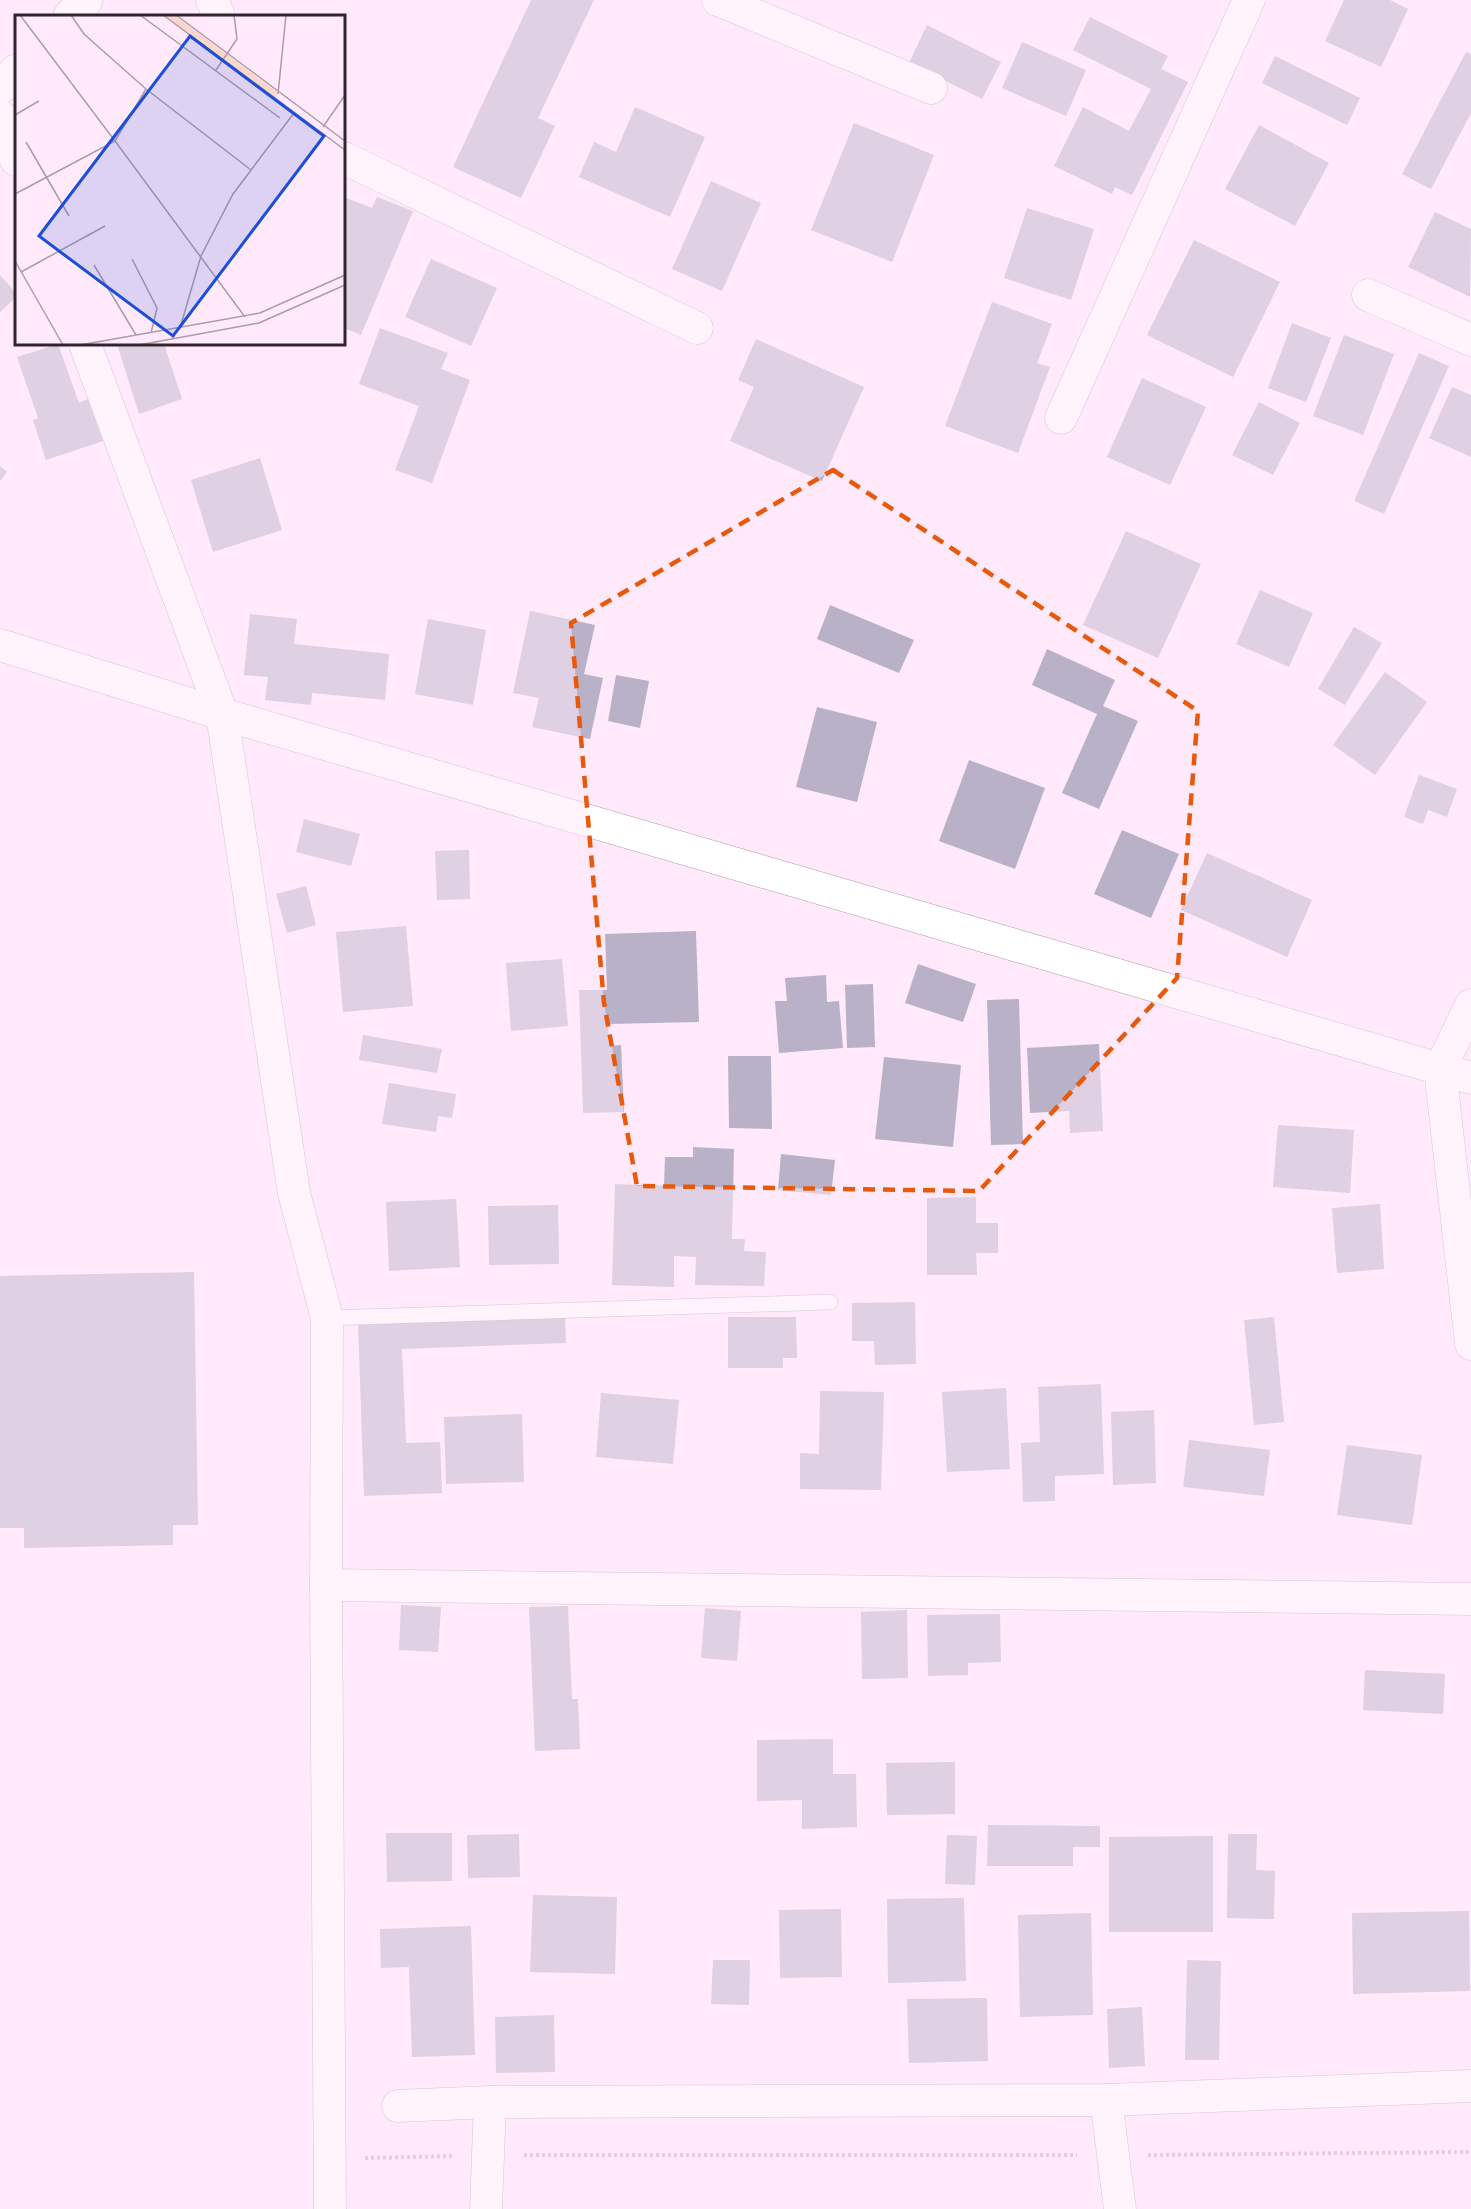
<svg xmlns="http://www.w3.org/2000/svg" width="1471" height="2209" font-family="Mulish,sans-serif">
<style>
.building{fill:#b8b1c8}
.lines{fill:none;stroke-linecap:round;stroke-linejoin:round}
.lane-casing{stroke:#ad99a9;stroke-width:16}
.street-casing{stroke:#ad99a9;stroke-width:33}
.secondary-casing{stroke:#ad99a9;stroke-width:34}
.path{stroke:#bfadbb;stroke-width:4;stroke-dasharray:3 3;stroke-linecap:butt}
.lane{stroke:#fff;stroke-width:15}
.street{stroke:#fff;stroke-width:32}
.secondary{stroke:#fff;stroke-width:33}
.marked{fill:none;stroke:#e8590c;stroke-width:4.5;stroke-dasharray:12 8;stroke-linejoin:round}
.inset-road{fill:none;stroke:#ac9ba8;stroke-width:1.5}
.view{fill:#1d4ed8;fill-opacity:0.15;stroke:#1d4ed8;stroke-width:3}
.inset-edge{fill:none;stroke:#2f272d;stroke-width:3}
</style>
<rect width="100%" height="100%" fill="#ffe9fa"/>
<g class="building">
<polygon points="531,0 594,0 538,118 555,126 521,198 453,167"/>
<polygon points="1344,0 1390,0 1408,9 1381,67 1325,41"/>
<polygon points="1090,17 1168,56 1161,69 1188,82 1132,195 1115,187 1112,194 1054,166 1083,107 1129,131 1151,89 1073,50"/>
<polygon points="927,25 1001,62 982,99 909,63"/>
<polygon points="1022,42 1086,70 1066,116 1002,88"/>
<polygon points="1466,52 1471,54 1471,113 1431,189 1402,174"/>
<polygon points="1275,56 1360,98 1347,125 1262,83"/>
<polygon points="635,107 705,137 670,217 579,177 594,142 616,152"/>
<polygon points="854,123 934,155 892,262 811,230"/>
<polygon points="1259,125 1329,163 1295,226 1225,189"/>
<polygon points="711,181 761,203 722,291 672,269"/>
<polygon points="344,197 372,208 377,197 413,211 361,335 344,328"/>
<polygon points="1027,208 1094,229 1071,300 1004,278"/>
<polygon points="1435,212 1471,229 1470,297 1408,267"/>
<polygon points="1194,240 1280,282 1233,377 1147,335"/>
<polygon points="431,259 497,288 471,346 405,317"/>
<polygon points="0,275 16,293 16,297 0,312"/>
<polygon points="992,302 1052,324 1037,363 1050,367 1018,453 945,426"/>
<polygon points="1292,323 1331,338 1306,402 1268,388"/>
<polygon points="380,328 448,353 441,369 470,380 432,483 395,470 419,406 359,384"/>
<polygon points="1344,335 1394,354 1363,435 1313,416"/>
<polygon points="756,339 864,387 822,481 730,441 754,387 738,380"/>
<polygon points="58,344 79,403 88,399 103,441 46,460 33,420 38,418 17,357"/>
<polygon points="117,344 164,344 182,399 139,414"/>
<polygon points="1419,353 1449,366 1384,514 1354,501"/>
<polygon points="1142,378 1206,407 1170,485 1107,457"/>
<polygon points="1452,387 1471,395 1471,457 1429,438"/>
<polygon points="1259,402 1300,423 1273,475 1232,455"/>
<polygon points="260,458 282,530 213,552 191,480"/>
<polygon points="0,466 7,472 0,481"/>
<polygon points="1126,531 1201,564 1158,658 1083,625"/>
<polygon points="1260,590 1313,613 1289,667 1236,644"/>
<polygon points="830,605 914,640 899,673 817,639"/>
<polygon points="530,611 595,625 584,674 603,678 590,739 532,727 539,698 513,693"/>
<polygon points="250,614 297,619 294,644 389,654 385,700 312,693 311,705 265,700 268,677 244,675"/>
<polygon points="428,619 486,630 473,705 415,694"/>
<polygon points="1354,627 1382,643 1345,705 1318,689"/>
<polygon points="1047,649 1115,680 1103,706 1138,721 1099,809 1062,793 1097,714 1032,685"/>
<polygon points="1385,672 1427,702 1375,775 1333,745"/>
<polygon points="616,675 649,681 640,728 608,721"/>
<polygon points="817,707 877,722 857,802 796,787"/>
<polygon points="969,760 1045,788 1015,869 939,841"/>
<polygon points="1419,775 1457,789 1447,817 1428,810 1423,824 1404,817"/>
<polygon points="304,819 360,834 351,866 296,852"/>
<polygon points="1122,830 1179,854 1151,918 1094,894"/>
<polygon points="469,850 470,899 437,900 435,851"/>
<polygon points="1207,853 1312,900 1287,957 1181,910"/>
<polygon points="306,886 316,925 287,933 276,894"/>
<polygon points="406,926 413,1006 343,1012 336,932"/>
<polygon points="696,931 699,1022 608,1024 609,1046 621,1045 624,1112 583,1113 579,990 607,990 605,934"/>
<polygon points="562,959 568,1026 511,1031 506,963"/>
<polygon points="918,964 976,984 963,1022 905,1003"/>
<polygon points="826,975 827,1002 839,1001 843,1048 779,1053 775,1001 787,1001 785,978"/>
<polygon points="873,984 875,1047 847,1048 845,985"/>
<polygon points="1019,999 1023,1144 991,1145 987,1000"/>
<polygon points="363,1035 442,1049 437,1073 359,1060"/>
<polygon points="1099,1044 1103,1131 1070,1133 1069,1111 1030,1113 1027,1048"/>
<polygon points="728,1056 771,1056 772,1129 729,1128"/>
<polygon points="884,1057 961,1065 953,1147 875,1139"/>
<polygon points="389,1083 456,1094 452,1118 438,1116 436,1132 382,1124"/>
<polygon points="1278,1125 1354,1130 1350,1193 1273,1187"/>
<polygon points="693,1147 734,1149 732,1239 745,1239 744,1251 766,1252 764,1286 695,1285 696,1257 674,1256 674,1287 612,1285 615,1184 664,1186 665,1157 693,1157"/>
<polygon points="781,1154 835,1160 831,1195 778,1190"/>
<polygon points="976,1197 976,1223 998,1223 998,1253 976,1253 977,1275 927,1275 927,1198"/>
<polygon points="456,1199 460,1267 389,1271 386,1202"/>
<polygon points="1380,1204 1384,1269 1337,1273 1332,1208"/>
<polygon points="558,1205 559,1264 489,1265 488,1206"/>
<polygon points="194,1272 198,1525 173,1525 173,1545 24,1548 24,1528 0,1528 0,1276"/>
<polygon points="915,1302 916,1364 875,1365 874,1341 852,1341 852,1303"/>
<polygon points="565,1317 566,1343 402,1349 406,1443 440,1442 442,1493 364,1496 358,1324"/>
<polygon points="728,1317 796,1317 797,1358 783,1358 783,1368 728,1368"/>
<polygon points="1274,1317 1284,1422 1254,1425 1244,1320"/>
<polygon points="1101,1384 1104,1474 1055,1476 1055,1501 1023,1502 1021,1443 1040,1442 1038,1387"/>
<polygon points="1006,1388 1010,1469 947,1472 942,1392"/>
<polygon points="820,1391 884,1392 881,1490 800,1489 800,1453 819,1454"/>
<polygon points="601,1393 679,1400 673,1464 596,1457"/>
<polygon points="1154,1410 1156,1483 1113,1485 1111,1412"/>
<polygon points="522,1414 524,1482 446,1484 444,1417"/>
<polygon points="1189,1440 1270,1450 1264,1496 1183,1487"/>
<polygon points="1347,1445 1422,1455 1412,1525 1337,1515"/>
<polygon points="401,1605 441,1607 438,1652 399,1650"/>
<polygon points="568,1606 572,1699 578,1699 580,1749 535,1751 529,1607"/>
<polygon points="705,1608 741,1611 737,1661 701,1658"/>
<polygon points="907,1610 908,1678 862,1679 861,1612"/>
<polygon points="1000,1614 1001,1662 968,1663 968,1675 928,1676 927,1615"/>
<polygon points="1365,1670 1445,1674 1443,1714 1363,1710"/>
<polygon points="833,1739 833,1774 856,1774 857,1827 802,1829 802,1800 757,1801 757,1740"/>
<polygon points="955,1762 955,1814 887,1815 886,1763"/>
<polygon points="988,1825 1100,1826 1100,1847 1073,1847 1073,1866 987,1866"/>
<polygon points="386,1833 452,1833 452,1881 387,1882"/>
<polygon points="519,1834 520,1877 468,1878 467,1835"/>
<polygon points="1228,1834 1257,1834 1256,1870 1275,1871 1274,1919 1227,1918"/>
<polygon points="947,1835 977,1836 975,1885 945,1884"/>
<polygon points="1213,1836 1213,1932 1109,1932 1109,1837"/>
<polygon points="533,1895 617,1897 615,1974 530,1972"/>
<polygon points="964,1898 966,1981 888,1983 887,1899"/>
<polygon points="841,1909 842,1977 780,1978 779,1910"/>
<polygon points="1469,1911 1470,1991 1353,1994 1352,1913"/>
<polygon points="1091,1913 1093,2015 1020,2017 1018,1915"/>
<polygon points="471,1926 475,2055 412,2057 409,1967 381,1968 380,1929"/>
<polygon points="713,1960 750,1960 749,2005 711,2004"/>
<polygon points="1187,1960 1221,1961 1219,2060 1185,2060"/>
<polygon points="987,1998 988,2061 909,2063 907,1999"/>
<polygon points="1142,2007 1145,2066 1109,2068 1107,2009"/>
<polygon points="554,2015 555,2072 496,2073 495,2017"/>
</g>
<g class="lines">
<defs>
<polyline id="lane" points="327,1318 830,1302"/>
<g id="street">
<polyline points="212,0 219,16"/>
<polyline points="718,0 931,88"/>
<polyline points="0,116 16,160"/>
<polyline points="344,158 697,328"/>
<polyline points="1368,295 1471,340"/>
<polyline points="85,344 222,714 294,1193 327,1318 326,1585 330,2209"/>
<polyline points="1061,418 1249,0"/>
<polyline points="0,645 222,714 1440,1069 1471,1344"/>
<polyline points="1471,1005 1440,1069 1471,1078"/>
<polyline points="326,1585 1471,1599"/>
<polyline points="1106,2100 1120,2209"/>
<polyline points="398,2106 490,2102 1106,2100 1471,2086"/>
<polyline points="486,2209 490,2102"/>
</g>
<g id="secondary">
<polyline points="70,16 86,0"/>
<polyline points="0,88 16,71"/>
</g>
</defs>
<use href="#lane" class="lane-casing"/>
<use href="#street" class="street-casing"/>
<use href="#secondary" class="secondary-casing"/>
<g class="path">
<polyline points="524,2155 1077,2155"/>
<polyline points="1148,2155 1471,2152"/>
<polyline points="365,2158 453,2156"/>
</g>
<use href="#lane" class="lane"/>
<use href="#street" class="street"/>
<use href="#secondary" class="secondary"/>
</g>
<path d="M0 0H1471V2209H0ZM833,470l365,241 -21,267 -198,213 -342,-5 -33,-183 -33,-380z" fill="#ffe9fa" fill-opacity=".55" fill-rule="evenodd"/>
<path class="marked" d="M833,470l365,241 -21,267 -198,213 -342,-5 -33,-183 -33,-380z"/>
<g transform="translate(15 15)">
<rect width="330" height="330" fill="#ffe9fa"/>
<path d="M149,0h10l104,78 -3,5z" fill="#fbd6cb"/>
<path class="inset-road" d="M56,0l13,19 62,55 105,81M125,0l140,103M148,0l182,135M161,0l169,126M201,55l21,-31 -3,-24M131,74l-31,52 130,176M263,79l8,-79M0,100l24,-14M308,112l22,-32M11,127l43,74M0,179l100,-53 -95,-126M117,244l25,49 -6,25M0,246l48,84M79,250l42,70M6,257l84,-46M165,313l21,-72 32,-62 61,-81M65,330l180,-32 85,-38M124,330l120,-22 86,-38"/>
<path class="view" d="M175,21l134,100 -151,200 -134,-100z"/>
<rect width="330" height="330" class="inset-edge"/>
</g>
</svg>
